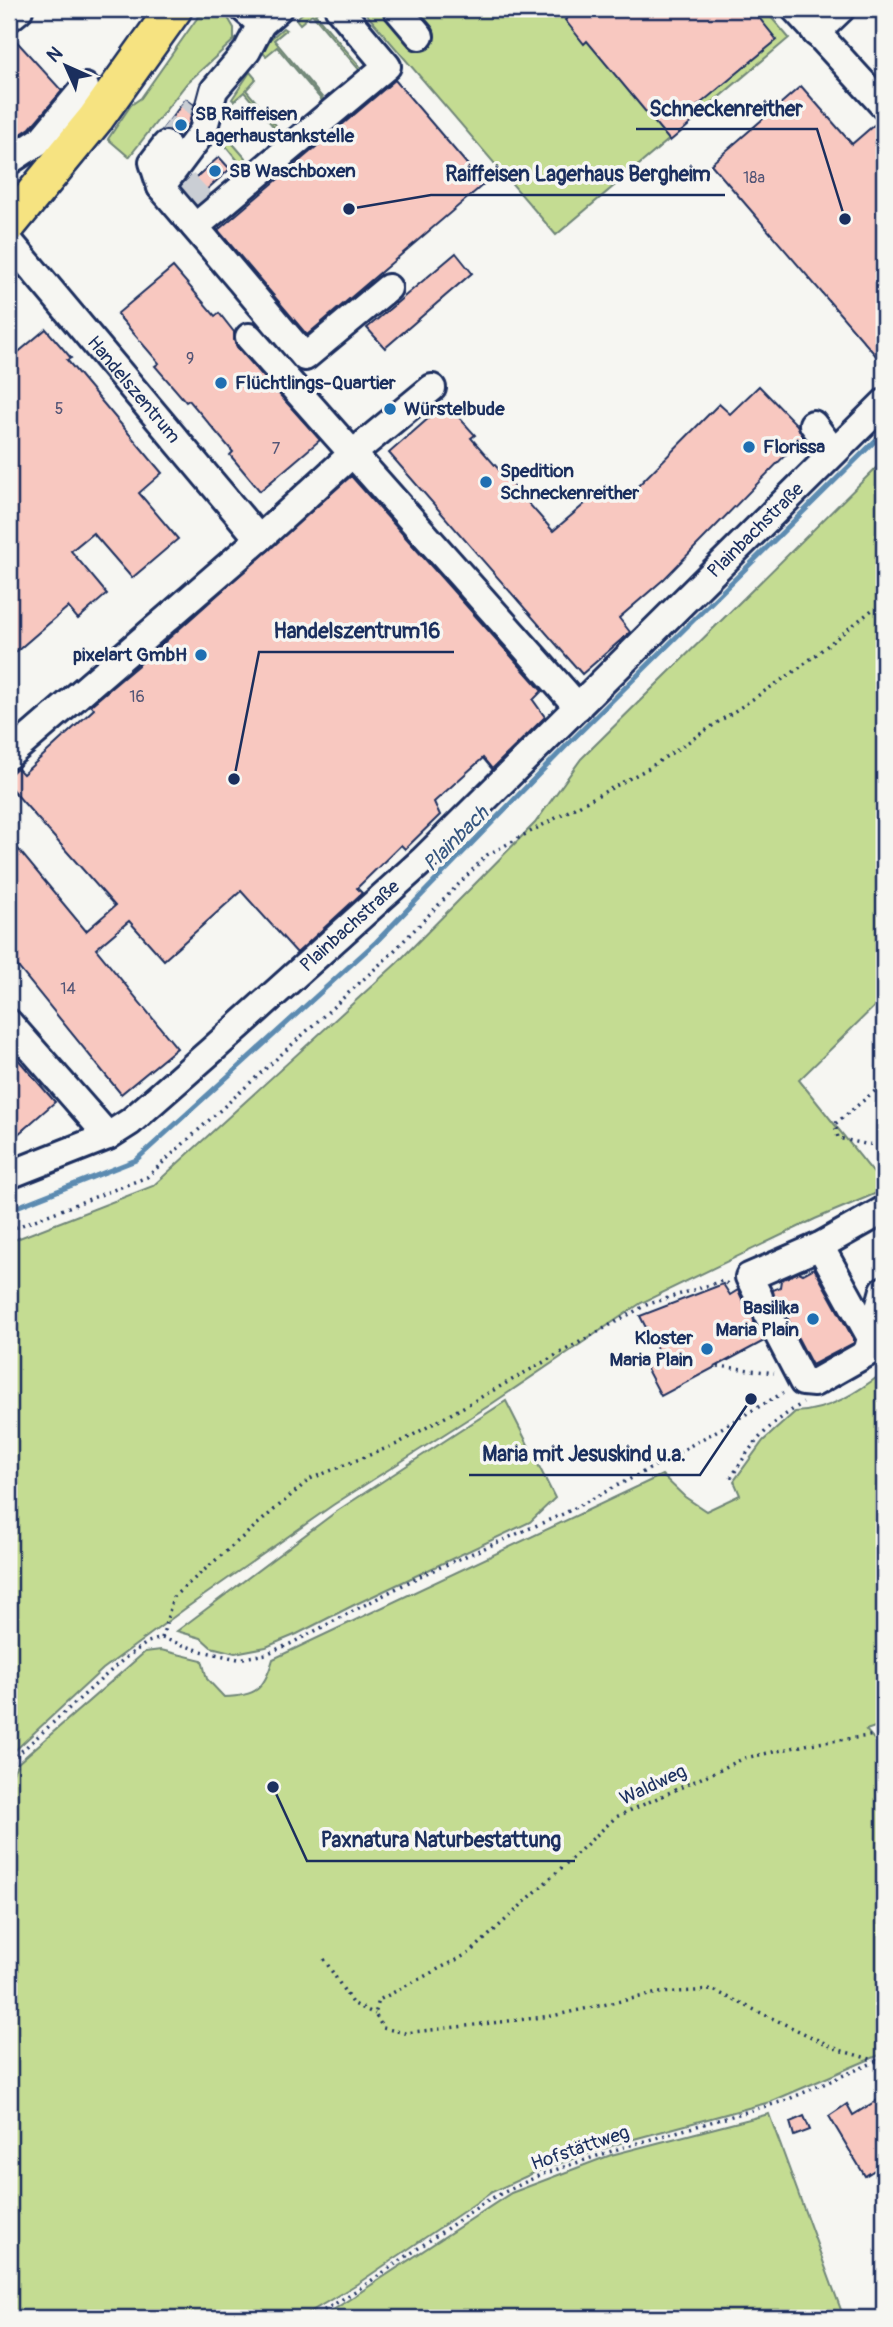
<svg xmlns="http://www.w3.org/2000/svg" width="893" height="2327" font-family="Pangolin,sans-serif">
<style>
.green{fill:#c4dc92;stroke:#708678;stroke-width:2}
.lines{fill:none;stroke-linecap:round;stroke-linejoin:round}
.stream{stroke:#5c8bb1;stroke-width:5}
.building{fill:#f8c8c0;stroke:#1b2f5e;stroke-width:2}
.minor-tunnel{stroke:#caced4;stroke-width:26;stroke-dasharray:26 13;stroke-linecap:butt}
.minor-casing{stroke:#1b2f5e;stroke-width:32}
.major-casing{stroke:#1b2f5e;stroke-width:40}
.path{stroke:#1b2f5e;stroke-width:3.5;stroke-dasharray:2 5;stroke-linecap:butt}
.minor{stroke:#f6f6f2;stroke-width:26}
.major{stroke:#f6e381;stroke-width:35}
.poi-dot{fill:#1f6fb2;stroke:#f6f6f2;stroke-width:2.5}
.labels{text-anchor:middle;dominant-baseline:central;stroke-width:7;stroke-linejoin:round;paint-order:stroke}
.number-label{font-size:16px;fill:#525576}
.poi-label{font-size:19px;font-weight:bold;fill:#1b2f5e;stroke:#f6f6f2;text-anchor:start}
.street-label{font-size:19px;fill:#1b2f5e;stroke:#f6f6f2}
.water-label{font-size:21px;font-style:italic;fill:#365680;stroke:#f6f6f2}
.leader{fill:none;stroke:#1b2f5e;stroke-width:2.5}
.callout-dot{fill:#1b2f5e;stroke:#f6f6f2;stroke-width:2.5}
.callout-label{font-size:21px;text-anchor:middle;font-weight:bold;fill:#1b2f5e;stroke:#f6f6f2;stroke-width:7;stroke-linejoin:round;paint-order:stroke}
</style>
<rect width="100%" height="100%" fill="#f6f6f2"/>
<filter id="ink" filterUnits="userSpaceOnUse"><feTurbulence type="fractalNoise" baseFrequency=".0143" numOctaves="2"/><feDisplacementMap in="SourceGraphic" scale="14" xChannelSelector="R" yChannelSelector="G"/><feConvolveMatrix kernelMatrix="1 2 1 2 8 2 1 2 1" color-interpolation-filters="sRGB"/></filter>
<g filter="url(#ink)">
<g class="green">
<polygon points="307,9 321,9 315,14 363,70 361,72 312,14 300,24 296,19"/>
<polygon points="362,9 764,9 789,38 556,235"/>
<polygon points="212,12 227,16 234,28 234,40 187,83 129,157 108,139 131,105 141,98 198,17"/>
<polygon points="283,28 286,30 274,40 326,102 324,103 277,47 266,56 263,53 268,41"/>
<polygon points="250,72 256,79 246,90 286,137 284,139 244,92 234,101 232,99"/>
<polygon points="216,124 253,167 247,172 213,130"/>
<polygon points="884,460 884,997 799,1080 884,1186 884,1190 815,1219 641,1303 490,1405 333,1505 186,1608 103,1669 9,1756 9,1242 153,1186 397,963 535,823 581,759"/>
<path d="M884,1372v352l-18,6 18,21v302l-114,49 -147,40 -83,28 -48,22 -135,92 -57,34h-291v-538l9,-17 127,-111 16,-2 41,10 5,19 17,18c32,-1 40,-7 49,-38l389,-184 23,22 21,14 34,-16 -6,-14 29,-40 32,-29c34,-1 63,-20 89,-40z"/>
<polygon points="506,1401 555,1498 530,1522 354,1605 297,1634 266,1647 235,1653 211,1647 201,1638 177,1631 337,1511"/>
<polygon points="769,2114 844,2318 321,2318 511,2193 611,2155"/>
</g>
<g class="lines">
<polyline class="stream" points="9,1210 136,1160 376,942 567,745 884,432"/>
</g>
<g class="building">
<polygon points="578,9 752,9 777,40 695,108 701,115 670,141 587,41 584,44 565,20"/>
<polygon points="9,33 62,91 30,128 9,142"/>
<polygon points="395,80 484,184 307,335 218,230"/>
<polygon points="801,86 852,144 874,125 884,137 884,365 711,164"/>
<polygon points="186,99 194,105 189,124 179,137 169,130 162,130"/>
<polygon points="219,157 230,169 204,192 208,196 197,205 181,186 191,177 193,180"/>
<polygon points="456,253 472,273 385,348 367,328"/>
<polygon points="173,267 215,316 219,313 234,332 234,340 237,347 320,440 260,491 230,455 233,452 189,400 186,402 155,366 159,363 117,314"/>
<polygon points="46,329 71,358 67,360 162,473 139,493 178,539 132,578 93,533 71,551 107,594 78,619 68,607 9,658 9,360"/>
<polygon points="759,386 797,425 803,437 664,579 619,618 630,632 582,674 389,453 446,403 475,435 471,438 553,531 607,485 627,497 719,404 730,414"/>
<polygon points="351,476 542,691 533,700 545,717 492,769 483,758 434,802 440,815 405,849 401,845 357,888 362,893 297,953 241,891 164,960 129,921 96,949 177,1048 121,1094 9,956 9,838 86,931 115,906 9,786 9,775 17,768 23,774 94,709 91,705 149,656"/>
<polygon points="9,1049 55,1102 9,1142"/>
<polygon points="814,1268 854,1340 854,1343 812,1365 782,1308 774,1301 773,1290 780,1287 781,1280 799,1272 803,1274"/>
<polygon points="723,1284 730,1295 738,1290 745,1305 753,1311 754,1322 764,1341 661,1396 643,1362 659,1353 640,1316"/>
<polygon points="884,2096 884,2164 865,2176 829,2116 847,2104 853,2115"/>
<polygon points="804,2116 810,2130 794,2136 790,2122"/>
</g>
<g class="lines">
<g class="minor-tunnel">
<polyline points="166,145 196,107"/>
<polyline points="184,183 205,205"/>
</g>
<defs>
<g id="minor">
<polyline points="244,9 261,24 278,9"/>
<polyline points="397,9 420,36"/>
<polyline points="795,9 884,106"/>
<polyline points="9,18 19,10"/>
<polyline points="261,24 247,51 214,90 203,131 161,187 305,357 388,288"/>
<polyline points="816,33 841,9"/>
<polyline points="9,161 41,140 85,87"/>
<polyline points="161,187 153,162 166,145"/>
<polyline points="195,227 387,66 339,9"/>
<path id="s1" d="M9,241l250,298"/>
<polyline points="249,337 578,707"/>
<polyline points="813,424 834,452"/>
<polyline points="9,755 259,539 352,454 432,388"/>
<polyline points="9,1023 108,1136"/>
<path id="s2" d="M9,1175l99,-39 22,-14 82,-72 210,-189 462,-458"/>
<polyline points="820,1246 870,1336"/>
<polyline points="759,1297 749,1277 820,1246 884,1210"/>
<polyline points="768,1315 803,1382 814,1383 867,1353 884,1290"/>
</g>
<polyline id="major" points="9,224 96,118 174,9"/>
</defs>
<use href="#minor" class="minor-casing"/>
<use href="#major" class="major-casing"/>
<g class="path">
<polyline points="879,544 884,541"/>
<polyline points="875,1091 835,1124 838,1138 865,1144 884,1145"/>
<polyline points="9,1230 147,1177 389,956 487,855 649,768 798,669 872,610"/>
<polyline points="718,1366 774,1373"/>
<path d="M731,1478c22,-36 35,-52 72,-75"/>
<polyline points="162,1638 173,1597 310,1479 397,1444 646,1305 722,1281 728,1284"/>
<polyline points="9,1768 16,1756 125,1658 148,1642 162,1638 201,1651 238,1659 266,1654 292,1643 422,1575 563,1514 653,1467 783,1393"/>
<polyline points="324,1959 352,2003 375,2014"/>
<polyline points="877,2061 839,2050 713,1990 658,1993 552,2016 405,2033 383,2028 375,2014 379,2000 471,1952 616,1817 745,1758 810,1744 884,1734"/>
<polyline points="312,2318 365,2285 488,2200 540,2175 624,2147 784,2101 884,2058"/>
</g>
<use href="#minor" class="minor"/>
<use href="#major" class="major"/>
</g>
</g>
<g class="poi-dot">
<circle cx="181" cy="125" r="7"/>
<circle cx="215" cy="171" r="7"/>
<circle cx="221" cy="383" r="7"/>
<circle cx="390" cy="409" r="7"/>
<circle cx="749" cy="447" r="7"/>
<circle cx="486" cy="482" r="7"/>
<circle cx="201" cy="655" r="7"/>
<circle cx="813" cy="1319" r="7"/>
<circle cx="707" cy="1349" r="7"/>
</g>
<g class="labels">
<g class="number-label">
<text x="754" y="178">18a</text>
<text x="190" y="359">9</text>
<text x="59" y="409">5</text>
<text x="276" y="449">7</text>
<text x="137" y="697">16</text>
<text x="68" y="989">14</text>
</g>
<g class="poi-label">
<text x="195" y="114">SB Raiffeisen<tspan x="195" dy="22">Lagerhaustankstelle</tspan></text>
<text x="229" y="171">SB Waschboxen</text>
<text x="235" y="383">Flüchtlings-Quartier</text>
<text x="404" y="409">Würstelbude</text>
<text x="763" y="447">Florissa</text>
<text x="500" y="471">Spedition<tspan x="500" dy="22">Schneckenreither</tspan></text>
<text x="187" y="655" text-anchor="end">pixelart GmbH</text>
<text x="799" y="1308" text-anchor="end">Basilika<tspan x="799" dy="22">Maria Plain</tspan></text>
<text x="693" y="1338" text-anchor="end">Kloster<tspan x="693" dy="22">Maria Plain</tspan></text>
</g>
<g class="street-label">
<text stroke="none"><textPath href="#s1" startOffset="194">Handelszentrum</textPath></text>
<text stroke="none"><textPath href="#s2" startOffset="994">Plainbachstraße</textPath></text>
<text stroke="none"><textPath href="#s2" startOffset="427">Plainbachstraße</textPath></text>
<text transform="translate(653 1785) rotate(-25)">Waldweg</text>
<text transform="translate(580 2148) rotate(-19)">Hofstättweg</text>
</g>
<g class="water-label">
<text transform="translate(456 839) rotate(-45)">Plainbach</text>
</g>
</g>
<path class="leader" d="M845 219L817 129H636M349 209L431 195H725M234 779L259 652H454M751 1399L700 1475H469M273 1787L307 1861H575"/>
<g class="callout-dot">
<circle cx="845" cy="219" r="7"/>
<circle cx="349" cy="209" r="7"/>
<circle cx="234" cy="779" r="7"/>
<circle cx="751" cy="1399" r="7"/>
<circle cx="273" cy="1787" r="7"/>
</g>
<g class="callout-label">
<text x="726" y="116">Schneckenreither</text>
<text x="578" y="181">Raiffeisen Lagerhaus Bergheim</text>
<text x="357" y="638">Handelszentrum16</text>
<text x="584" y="1461">Maria mit Jesuskind u.a.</text>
<text x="441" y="1847">Paxnatura Naturbestattung</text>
</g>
<rect width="893" height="2327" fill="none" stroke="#f6f6f2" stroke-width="35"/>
<rect x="18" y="18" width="858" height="2292" fill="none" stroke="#1b2f5e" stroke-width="2.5" filter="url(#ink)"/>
<g transform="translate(66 66) rotate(315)" stroke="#f6f6f2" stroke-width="5" paint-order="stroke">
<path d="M0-5L12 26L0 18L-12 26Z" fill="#1b2f5e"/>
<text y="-10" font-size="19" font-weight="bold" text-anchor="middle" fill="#1b2f5e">N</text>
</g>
</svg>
